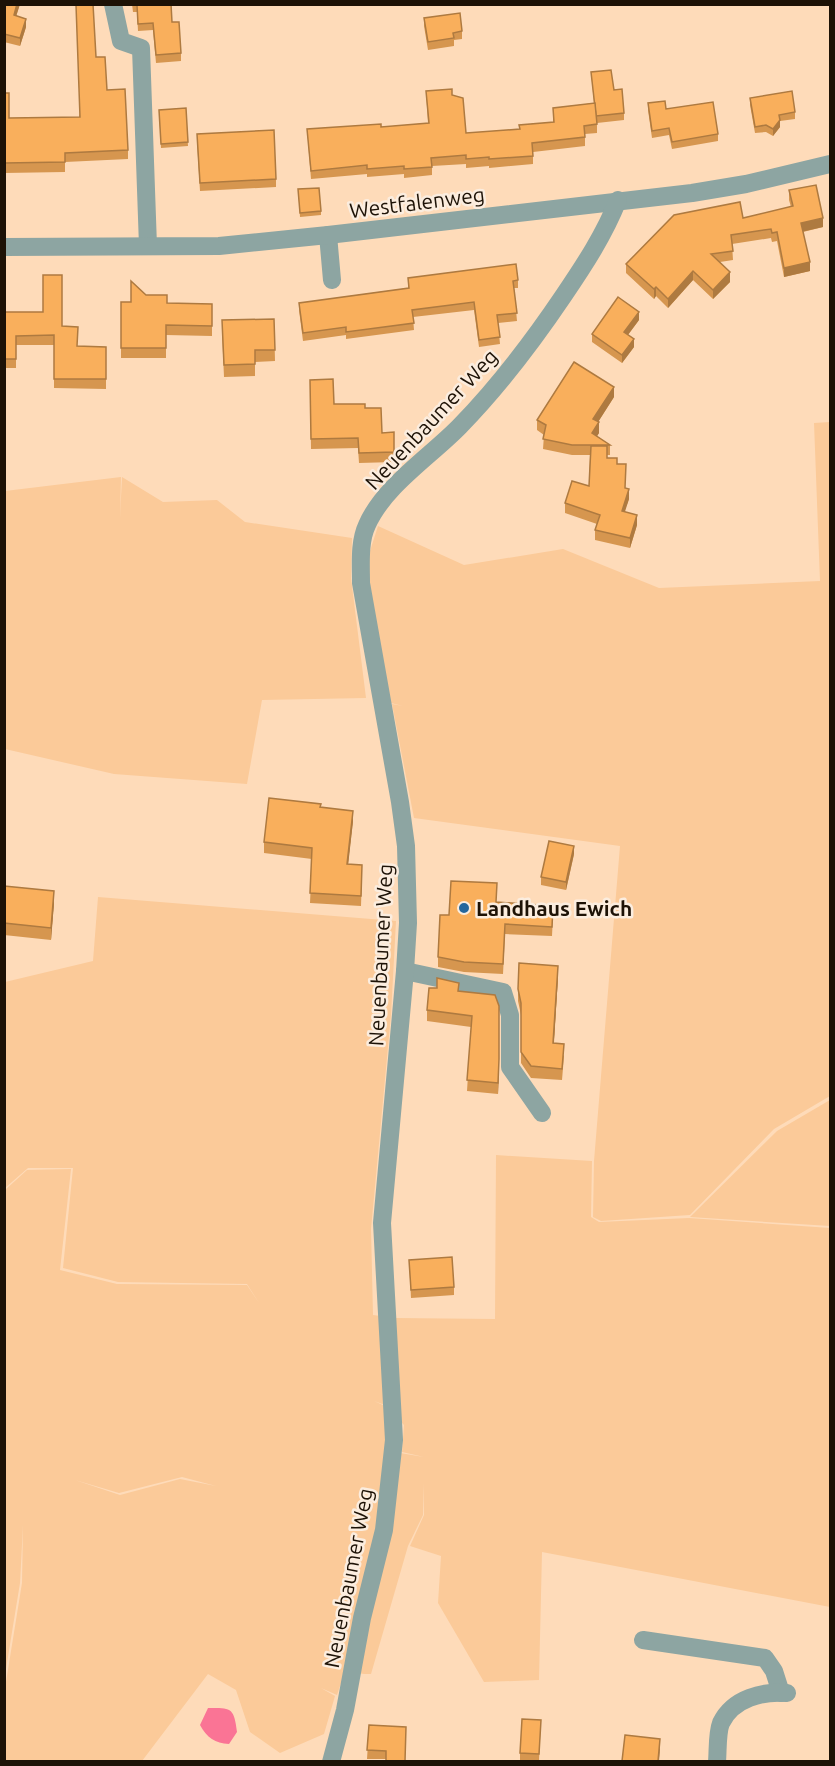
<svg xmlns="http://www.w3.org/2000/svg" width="835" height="1766" font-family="Ubuntu,sans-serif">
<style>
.green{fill:#fbca99;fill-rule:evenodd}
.water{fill:#fa7495}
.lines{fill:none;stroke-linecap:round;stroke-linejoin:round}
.minor{stroke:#8da5a2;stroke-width:18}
.wall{fill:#d6964f}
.shaded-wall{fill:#ae7a40}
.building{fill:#f9af5c;stroke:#ae7a40;stroke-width:1.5}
.poi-dot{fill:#25679d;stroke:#fbeddf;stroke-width:2}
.labels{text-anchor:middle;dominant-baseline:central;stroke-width:5;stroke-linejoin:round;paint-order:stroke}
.street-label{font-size:21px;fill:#1d1206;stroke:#fbeddf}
.poi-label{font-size:21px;font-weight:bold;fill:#1d1206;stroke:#fbeddf;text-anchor:start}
</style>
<rect width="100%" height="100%" fill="#fedbb9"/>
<g class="green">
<polygon points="830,422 830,1096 774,1129 690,1215 601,1221 593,1217 594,1161 620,846 414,818 392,704 403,706 391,703 368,585 369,554 378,526 464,565 563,549 659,588 820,581 814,423"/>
<polygon points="121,477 120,518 122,477 163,502 217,500 245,522 352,538 351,578 366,698 262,700 247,784 114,774 5,749 5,491"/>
<path d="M98,897l298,24 -5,94 -20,214 2,86 23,3 99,1 1,-164 96,6 -1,56 8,5 90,-4 141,10v379l-288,-55 -3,128 -55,2 -46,-79 3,-47 -31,-10 14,-31v-32l-1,32 -15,31 -37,128h-7l-19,-3 -8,24 -16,-7 14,8 -11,38 -44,19 -30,-21 -14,-42 -28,-16 -66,87h-137v-73l17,-105 1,-58 -3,58 -15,92v-485l22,-20 44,-1 -11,101 57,14 130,1 12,18 -12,-19 -129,-2 -55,-14 10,-100h-45l-23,20v-206l88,-21zM374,1401l11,4 19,20 -2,27 22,5 -24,-4 -15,-47zM182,1477l34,9 -36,-7 -60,16 -45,-15 44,13z"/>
<polygon points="830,1100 830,1226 690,1217 777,1131"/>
</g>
<path class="water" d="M208,1708c23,0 26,-1 29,24l-8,12c-14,-1 -22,-6 -29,-19z"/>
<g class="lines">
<g class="minor">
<polyline points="113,4 121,41 141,48 148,246"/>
<polyline points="328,235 332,280"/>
<polyline points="4,247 219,246 328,235 692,193 746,184 830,164"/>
<polyline points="405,971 503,992 510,1015 510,1067 542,1113"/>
<polyline points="643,1640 765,1658 774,1671 781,1693"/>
<path d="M331,1762l14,-52 17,-92 22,-88 10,-90 -12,-217 23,-252 3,-48 -2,-77 -6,-44 -39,-219c0,-19 -2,-41 6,-58 17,-39 64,-69 93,-99 39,-40 73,-85 104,-131 21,-31 40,-60 54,-95"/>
<path d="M717,1762c1,-12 0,-29 4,-39 12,-25 42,-32 66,-30"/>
</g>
</g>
<g class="wall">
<polygon points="4,4 20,4 16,16 26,27 20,46 4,42"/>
<polygon points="132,4 171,4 172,22 181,53 181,61 156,63 153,30 138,31 137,12 133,12"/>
<polygon points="424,18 462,31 462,39 454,40 454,46 428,50 424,26"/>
<polygon points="96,57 128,150 128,159 65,162 65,172 4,173 4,93 9,118 79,117"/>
<polygon points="591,72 614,90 624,113 624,120 597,123 597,133 585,134 585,146 533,152 533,164 489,168 489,166 466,168 466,164 432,166 432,175 404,178 404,174 367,177 367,174 311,179 307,129 381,127 428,123 426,91 452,95 466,133 519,129 553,122 553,108 594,103"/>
<polygon points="750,98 795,112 795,119 780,121 780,127 773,136 766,132 755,133 750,105"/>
<polygon points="648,103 666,109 718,134 718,141 672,149 669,135 652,138 648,110"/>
<polygon points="186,108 188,146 161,148 159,110"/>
<polygon points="197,142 276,179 276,187 200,191"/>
<polygon points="298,189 321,211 321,215 300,217"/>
<polygon points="789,190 823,227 803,232 810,271 784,277 777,241 772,242 771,238 732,244 733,260 720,262 730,282 713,299 693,280 668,308 656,296 654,299 626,273 626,264 743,218 791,207 789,200"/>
<polygon points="408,278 518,280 518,288 514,288 517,321 498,323 500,344 479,347 474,310 413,317 414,330 346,339 346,335 303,341 299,310 299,303 408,288"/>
<polygon points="121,302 212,304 212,336 166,335 166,358 121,358"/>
<polygon points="4,312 62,326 77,346 106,347 106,389 54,388 54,345 16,345 16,368 4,368"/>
<polygon points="274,319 275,361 255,362 255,376 224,377 222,332"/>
<polygon points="639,320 628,335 634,347 622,363 592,342 592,334"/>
<polygon points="310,380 334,404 365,408 382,433 394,432 394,462 359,463 358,448 311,449"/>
<polygon points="614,397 598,422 599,433 597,436 610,445 610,455 607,455 607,458 617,464 629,499 624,512 637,525 630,548 595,540 595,530 597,524 565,513 565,503 589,486 590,455 572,455 543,449 544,435 537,430 537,420"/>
<polygon points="321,807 353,821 348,864 362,875 361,906 310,903 312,859 264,853 264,842"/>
<polygon points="574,854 566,890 541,885 541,877"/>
<polygon points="4,886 54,903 51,940 4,935"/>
<polygon points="497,902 553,915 552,936 505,934 503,974 464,972 438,967 438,957 449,915"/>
<polygon points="558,977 554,1043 564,1056 562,1080 531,1078 521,1063 521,1015 518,1001 518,989"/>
<polygon points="459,991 499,1070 498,1094 467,1091 471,1027 427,1021 427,1010"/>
<polygon points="409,1260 454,1287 454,1295 411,1298"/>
<polygon points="541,1720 539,1761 520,1761 520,1753"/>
<polygon points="369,1725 406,1727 386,1759 367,1759"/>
</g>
<g class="shaded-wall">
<polygon points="17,4 20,4 14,23 14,15"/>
<polygon points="26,19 26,27 20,46 20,38"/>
<polygon points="780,120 780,127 773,136 773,129"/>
<polygon points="823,218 823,227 801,232 801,223"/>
<polygon points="810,262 810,271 784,277 784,268"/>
<polygon points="693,271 693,280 668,308 668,299"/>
<polygon points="730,272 730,282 713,299 713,290"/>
<polygon points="656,287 656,296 654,299 654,289"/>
<polygon points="639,312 639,320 624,340 624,332"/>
<polygon points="634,339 634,347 622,363 622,355"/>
<polygon points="614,387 614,397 593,430 593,419"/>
<polygon points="599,422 599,433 592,444 592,433"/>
<polygon points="629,489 629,499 622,521 622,511"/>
<polygon points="637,515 637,525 630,548 630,538"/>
<polygon points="353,811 353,821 347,875 347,864"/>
<polygon points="574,846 574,854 566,890 566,882"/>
<polygon points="54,891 54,903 51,940 51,928"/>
<polygon points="558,966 558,977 553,1055 553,1043"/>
<polygon points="499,1059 499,1070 498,1094 498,1083"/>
<polygon points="660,1739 660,1749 659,1761 658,1761"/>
</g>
<g class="building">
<polygon points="4,4 17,4 14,15 26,19 20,38 4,34"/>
<polygon points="93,4 96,57 105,57 107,90 125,89 128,150 65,153 65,162 4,163 4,93 9,93 9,118 80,117 76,5"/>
<polygon points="133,4 171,4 172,22 179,22 181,53 156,55 153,23 138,24 137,5"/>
<polygon points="460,13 462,31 453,33 454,38 428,42 424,18"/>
<polygon points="611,70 614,90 622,89 624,113 596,116 591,72"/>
<polygon points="452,89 452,95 463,98 466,133 520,129 519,125 554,122 553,108 595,103 597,124 584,126 585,137 532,143 533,156 489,159 489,157 466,159 466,155 431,158 432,167 404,169 404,166 367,169 367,165 311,171 307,129 381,124 381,127 429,123 426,91"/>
<polygon points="792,91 795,112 779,115 780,120 773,129 766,125 755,127 750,98"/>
<polygon points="665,101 666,109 713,102 718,134 672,142 669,128 652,131 648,103"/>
<polygon points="186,108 188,142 161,144 159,110"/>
<polygon points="274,130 276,179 200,183 197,134"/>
<polygon points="816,185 823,218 801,223 810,262 784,268 777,232 772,233 771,229 731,235 733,251 711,254 730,272 713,290 693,271 668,299 656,287 654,289 626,264 674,215 740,202 743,218 793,206 789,190"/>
<polygon points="319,188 321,211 300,213 298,189"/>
<polygon points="516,264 518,280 513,281 517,313 497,315 500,337 479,340 474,302 412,310 414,323 346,332 346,327 303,333 299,303 409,288 408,278"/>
<polygon points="43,275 62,275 62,326 78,327 77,346 106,347 106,379 54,379 54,335 16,336 16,359 4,359 4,312 43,312"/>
<polygon points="131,281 146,295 167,295 167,303 212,304 212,326 166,325 166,348 121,348 121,302 131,302"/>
<polygon points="618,297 639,312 624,332 634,339 622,355 592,334"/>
<polygon points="274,319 275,350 255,350 255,364 224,365 222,320"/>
<polygon points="574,362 614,387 593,419 599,422 592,433 610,445 572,445 543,439 546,425 537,420"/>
<polygon points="333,379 334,404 365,404 365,408 381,408 382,433 394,432 394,452 359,453 358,438 311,439 310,380"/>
<polygon points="591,446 607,446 607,458 617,458 617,464 626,464 625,488 629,489 622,511 637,515 630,538 595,530 600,515 565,503 572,481 589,486"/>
<polygon points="269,798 321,804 320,807 353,811 347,864 362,865 361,896 310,893 312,848 264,842"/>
<polygon points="549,841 574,846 566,882 541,877"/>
<polygon points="451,881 497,883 496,902 553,906 552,927 505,924 503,964 464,962 438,957 440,915 449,915"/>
<polygon points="4,886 54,891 51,928 4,923"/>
<polygon points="519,963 558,966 553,1043 564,1044 562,1069 531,1066 521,1052 521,1003 518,989"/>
<polygon points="437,978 459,983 458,991 495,995 499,1006 499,1059 498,1083 467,1080 472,1016 427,1010 429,988 437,988"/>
<polygon points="452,1257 454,1287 411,1290 409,1260"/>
<polygon points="522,1719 541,1720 539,1754 520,1753"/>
<polygon points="369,1725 406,1727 405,1761 386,1761 386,1751 367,1750"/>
<polygon points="625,1735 660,1739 658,1761 622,1761"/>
</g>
<circle class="poi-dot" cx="464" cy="908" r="6"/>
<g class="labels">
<g class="street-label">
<text transform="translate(417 202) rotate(-7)">Westfalenweg</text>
<text transform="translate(431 419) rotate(-47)">Neuenbaumer Weg</text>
<text transform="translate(380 955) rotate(-87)">Neuenbaumer Weg</text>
<text transform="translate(348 1578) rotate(-79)">Neuenbaumer Weg</text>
</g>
<g class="poi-label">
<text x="476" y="908">Landhaus Ewich</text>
</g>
</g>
<rect width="835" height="1766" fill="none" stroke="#1d1206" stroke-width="12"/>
</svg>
